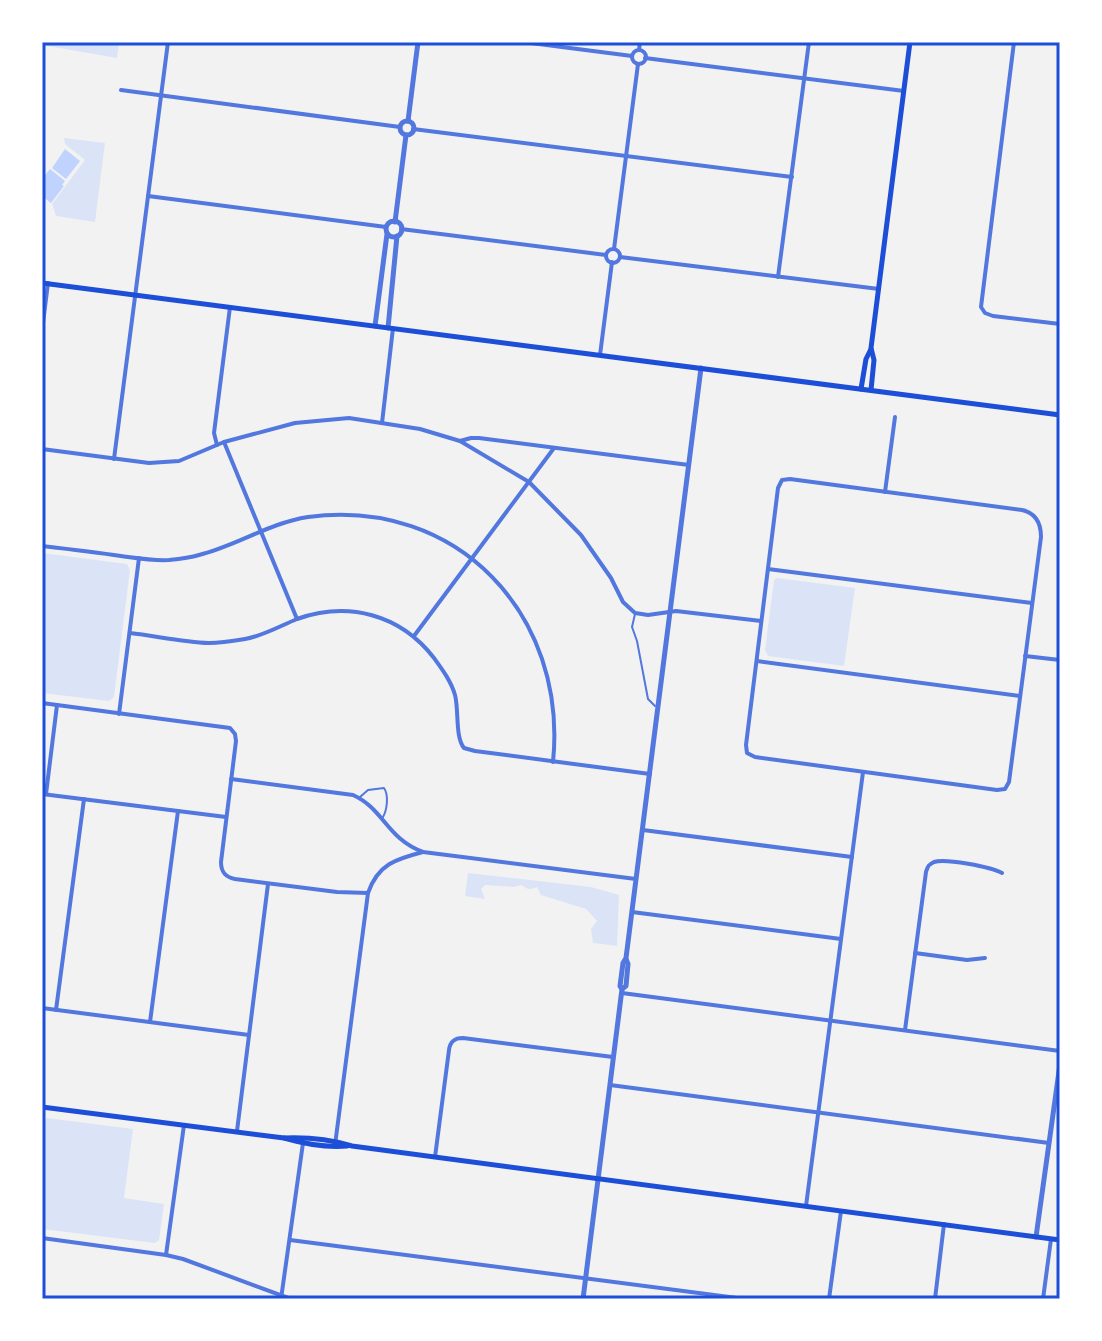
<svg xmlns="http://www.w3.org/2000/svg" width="1102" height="1341" font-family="Figtree,sans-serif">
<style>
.green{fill:#dbe4f7}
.water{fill:#bfd3fe}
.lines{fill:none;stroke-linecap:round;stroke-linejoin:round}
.service{stroke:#5277de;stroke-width:2}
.minor{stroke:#5277de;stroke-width:4}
.tertiary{stroke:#5277de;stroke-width:5}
.secondary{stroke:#1d4ed8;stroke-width:5}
.neatline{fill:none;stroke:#1d4ed8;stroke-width:3}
</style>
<rect width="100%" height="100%" fill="#f2f2f2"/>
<g class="green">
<polygon points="42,42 119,42 117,58 42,45"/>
<polygon points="64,138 105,143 95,222 56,216 52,204 85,160 65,144"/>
<polygon points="42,553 127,564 130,570 114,697 109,701 42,693"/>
<polygon points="777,578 855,588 844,666 768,656 765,650 774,580"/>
<path d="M468,873l123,14 28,8 -2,51 -24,-3 -2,-14 6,-8 -11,-12 -45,-14 -4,-8c-7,3 -10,3 -15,-2l-8,2 -29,-2 -4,4 4,10 -20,-3z"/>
<polygon points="47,1118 133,1129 124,1198 164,1204 159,1240 155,1243 42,1229 42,1124"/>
</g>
<g class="water">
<polygon points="65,149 80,161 66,179 52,168"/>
<polygon points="50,169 65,181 62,185 64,186 51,203 42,196 42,179"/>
</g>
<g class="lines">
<g class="service">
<polyline points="635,614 632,627 637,641 648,699 655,706"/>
<path d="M360,797l8,-7 16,-2c5,7 3,22 -1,29"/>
</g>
<g class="minor">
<polyline points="523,42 632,56"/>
<polyline points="1014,42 981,307 985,313 993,316 1060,324"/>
<polyline points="1052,42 1060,43"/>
<polyline points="639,50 640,42"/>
<circle cx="639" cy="57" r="7"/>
<polyline points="645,58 904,91"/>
<polyline points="121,90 400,127"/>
<polyline points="413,129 792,177"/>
<polyline points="148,196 386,227"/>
<polyline points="401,229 606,255"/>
<polyline points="614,249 638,64"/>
<circle cx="613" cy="256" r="7"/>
<polyline points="620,257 879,289"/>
<polyline points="778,277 809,42"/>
<polyline points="42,331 48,283"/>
<polyline points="600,355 612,262"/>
<polyline points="382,423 393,328"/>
<polyline points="460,441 471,438 479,438 689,465"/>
<polyline points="224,442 297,619"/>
<polyline points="217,445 214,433 230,307"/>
<polyline points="42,449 149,463 179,461 224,442 295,423 349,418 420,429 460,441 529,482 581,535 611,578 623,602 635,613 648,615 676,611 761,621"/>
<polyline points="114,459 168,42"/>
<path d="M790,479l232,31c14,3 19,13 19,27l-32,245 -4,7 -8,1 -242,-33 -8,-4 -1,-8 32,-257 4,-8z"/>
<polyline points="885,492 895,417"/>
<path d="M42,546c26,3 52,6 79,10 15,2 32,5 48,4 10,-1 20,-2 30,-5 37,-9 70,-32 109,-38 149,-20 260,98 245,245"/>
<polyline points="768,569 1032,603"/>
<path d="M130,633c26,3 53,9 79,10 12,0 24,-2 36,-4 18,-3 35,-13 52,-20 51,-18 103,-5 137,39 8,11 17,23 21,37 4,15 0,42 9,53l11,3 175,23"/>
<polyline points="414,636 554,448"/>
<polyline points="1025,656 1060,660"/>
<polyline points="757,661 1020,696"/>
<path d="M42,703l188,25 5,6 1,7 -15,121c0,10 4,15 14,17l102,13 31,1"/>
<polyline points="119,714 139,558"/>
<path d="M231,779l122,16c31,14 34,44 70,57l213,27"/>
<polyline points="42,794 226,817"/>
<polyline points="46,794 57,705"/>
<polyline points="643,830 852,857"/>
<polyline points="632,912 841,939"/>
<polyline points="915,953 967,960 985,958"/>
<polyline points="622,993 1060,1051"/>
<polyline points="42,1008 249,1035"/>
<polyline points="56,1010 84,799"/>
<polyline points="150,1022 178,811"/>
<path d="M905,1030l21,-158c2,-6 2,-7 8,-10 11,-4 57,5 68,11"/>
<polyline points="610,1085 1049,1143"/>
<polyline points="237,1131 268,884"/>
<path d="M335,1145l33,-252c10,-29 28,-34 55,-41"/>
<path d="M435,1157l14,-107c1,-8 5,-12 14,-12l150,19"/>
<polyline points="806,1206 863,772"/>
<polyline points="42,1238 166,1255 183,1259 291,1299"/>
<polyline points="290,1240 745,1299"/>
<polyline points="166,1255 184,1125"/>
<polyline points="281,1299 303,1143"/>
<polyline points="829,1299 841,1211"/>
<polyline points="935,1299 944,1224"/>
<polyline points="1043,1299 1051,1239"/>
</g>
<g class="tertiary">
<polyline points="408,121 418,42"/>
<circle cx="407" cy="128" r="7"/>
<circle cx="394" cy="229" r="8"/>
<polyline points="395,222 406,135"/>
<polyline points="375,326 387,234"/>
<polyline points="388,328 397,236"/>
<polyline points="622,989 626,986 628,964 626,959"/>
<polyline points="1036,1237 1060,1064"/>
<polyline points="583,1299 622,989 620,986 623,963 626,958 701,368"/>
</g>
<g class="secondary">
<polyline points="42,283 1060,415"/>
<polyline points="861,389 866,359 871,349"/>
<polyline points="871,390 874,360 871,348 910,42"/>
<path d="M42,1107l242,31c21,6 41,10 63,8"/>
<path d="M284,1138c24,-1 45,1 68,8l708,94"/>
</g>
</g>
<rect width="1102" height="1341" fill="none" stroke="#ffffff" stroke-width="88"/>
<rect x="44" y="44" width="1014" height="1253" class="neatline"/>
</svg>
